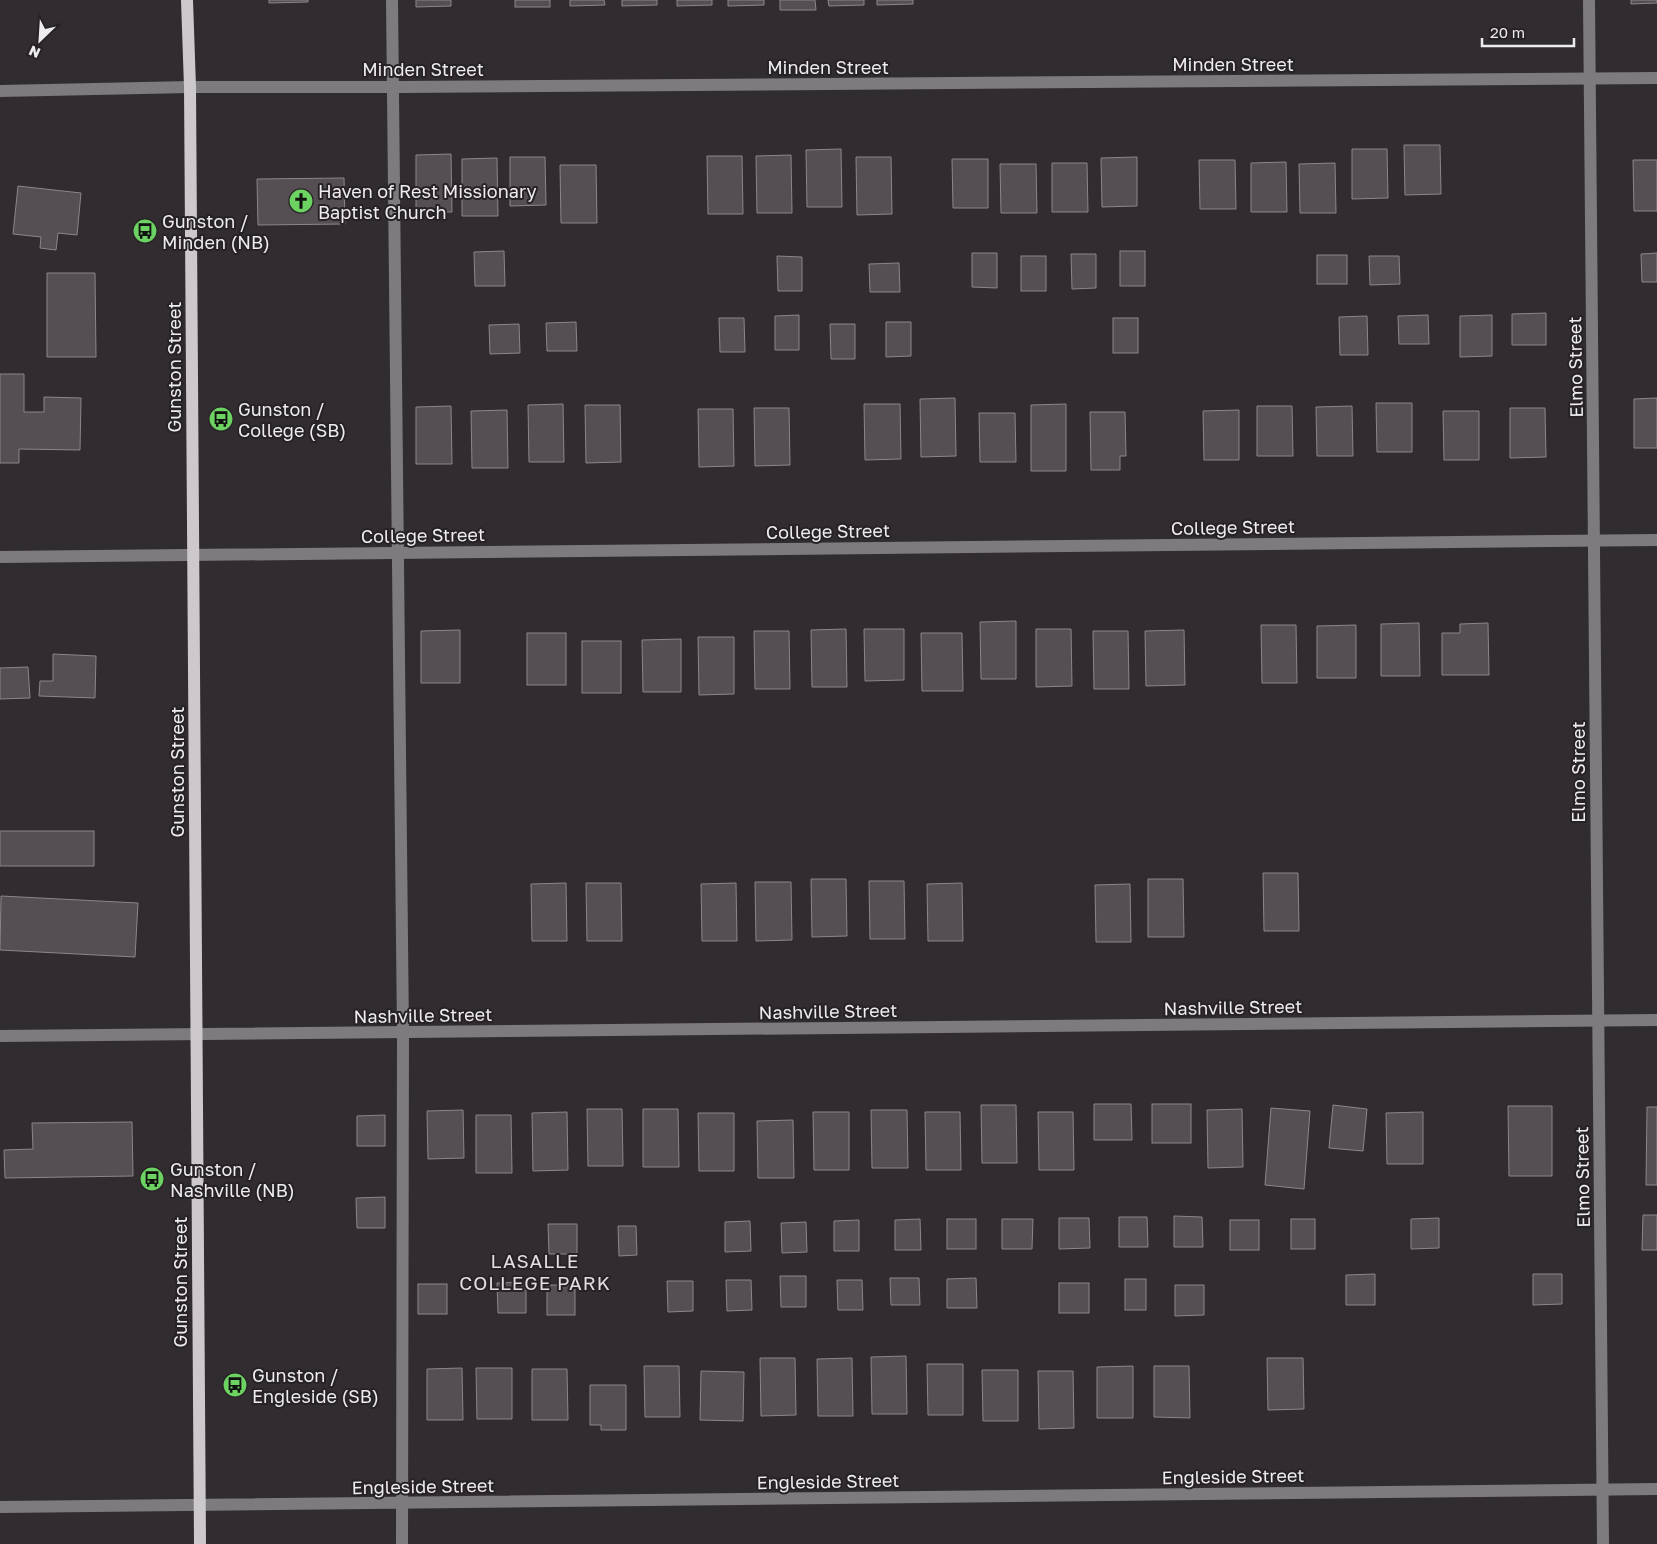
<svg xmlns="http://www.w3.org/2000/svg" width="1657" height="1544" font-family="'Golos Text',sans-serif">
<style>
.building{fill:#554f54;stroke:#8c868b}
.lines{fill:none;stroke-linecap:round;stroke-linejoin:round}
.minor{stroke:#7d7b7d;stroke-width:12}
.major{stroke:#cdc8cc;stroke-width:12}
.labels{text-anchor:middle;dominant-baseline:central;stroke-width:4;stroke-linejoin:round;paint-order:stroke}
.street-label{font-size:18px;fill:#efecef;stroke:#272226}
.poi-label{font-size:18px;fill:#efecef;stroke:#272226;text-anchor:start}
.neighbourhood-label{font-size:19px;letter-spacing:1px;fill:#e4dee3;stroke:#272226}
</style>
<rect width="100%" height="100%" fill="#312c30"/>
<g class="building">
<polygon points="269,0 308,0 308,2 269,3"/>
<polygon points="416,0 451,0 451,6 416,7"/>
<rect x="515" y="0" width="35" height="7"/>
<polygon points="570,0 604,0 605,5 570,6"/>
<polygon points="622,0 657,0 657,5 622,6"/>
<polygon points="677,0 712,0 712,5 677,6"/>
<polygon points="728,0 764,0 764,5 728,6"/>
<polygon points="780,0 815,0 816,10 780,10"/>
<polygon points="828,0 864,0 864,5 829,6"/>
<polygon points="877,0 913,0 913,4 877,5"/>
<polygon points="1631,0 1657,0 1657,3 1631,4"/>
<polygon points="1404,145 1440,145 1441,194 1405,195"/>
<polygon points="841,149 842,207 807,207 806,150"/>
<polygon points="1352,149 1387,149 1388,198 1352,199"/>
<polygon points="451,154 452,212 416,212 416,155"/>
<polygon points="791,155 792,213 757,213 756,156"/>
<polygon points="707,156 742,156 743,214 708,214"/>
<polygon points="510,157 545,157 546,205 510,206"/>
<polygon points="856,157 891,157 892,214 857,215"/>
<polygon points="1137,157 1137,206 1102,207 1101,158"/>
<polygon points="497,158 498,216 462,216 462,159"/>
<polygon points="952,159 988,159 988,208 953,208"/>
<polygon points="1199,160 1235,160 1236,209 1200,209"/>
<polygon points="1633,160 1657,160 1657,211 1634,211"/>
<polygon points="1286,162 1287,212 1251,212 1251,163"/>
<polygon points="1052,163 1087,163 1088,212 1052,212"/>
<polygon points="1335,163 1336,213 1300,213 1299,164"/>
<polygon points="1000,164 1036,164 1037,213 1001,213"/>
<polygon points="560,165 596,165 597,223 561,223"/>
<polygon points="344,178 345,224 258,225 257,179"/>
<polygon points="18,186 81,193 77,235 58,233 56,250 40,248 41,237 13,234"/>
<polygon points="504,251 505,286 475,286 474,252"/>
<rect x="1120" y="251" width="25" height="35"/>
<polygon points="972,253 997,253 997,288 972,287"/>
<polygon points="1657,253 1657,282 1642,282 1641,254"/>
<polygon points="1071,254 1096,254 1096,288 1072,289"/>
<rect x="1317" y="255" width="30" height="29"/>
<polygon points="777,256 802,257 802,291 778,291"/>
<rect x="1021" y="256" width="25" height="35"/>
<polygon points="1369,256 1399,256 1400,284 1370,285"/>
<polygon points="899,263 900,292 870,292 869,264"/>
<polygon points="47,273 95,273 96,357 47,357"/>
<polygon points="1546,313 1546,345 1512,345 1512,314"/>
<polygon points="799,315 799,350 775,350 775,316"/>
<polygon points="1428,315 1429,344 1399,344 1398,316"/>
<polygon points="1492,315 1492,356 1460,357 1460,316"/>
<polygon points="1367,316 1368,355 1340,355 1339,317"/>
<polygon points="719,318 744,318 745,352 720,352"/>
<rect x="1113" y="318" width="25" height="35"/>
<polygon points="576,322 577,351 547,351 546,323"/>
<polygon points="886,322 911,322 911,356 886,357"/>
<polygon points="519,324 520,353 490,354 489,325"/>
<polygon points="830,324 855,324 855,359 831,359"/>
<polygon points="0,374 24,374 24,412 44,412 44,397 81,398 80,450 19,449 19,463 0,463"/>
<polygon points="955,398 956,456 921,457 920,399"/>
<polygon points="1657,398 1657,448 1634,448 1634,399"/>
<polygon points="1376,403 1412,403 1412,452 1377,452"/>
<polygon points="563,404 564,462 529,462 528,405"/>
<polygon points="864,404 900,404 901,459 865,460"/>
<polygon points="1066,404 1066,471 1031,471 1031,405"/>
<polygon points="585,405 620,405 621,462 586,463"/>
<polygon points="451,406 452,464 416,464 416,407"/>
<polygon points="1257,406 1292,406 1293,456 1257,456"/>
<polygon points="1352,406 1353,456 1317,456 1316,407"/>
<polygon points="754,408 789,408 790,465 755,466"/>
<polygon points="1510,408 1545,408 1546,457 1510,458"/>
<polygon points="698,409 733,409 734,466 699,467"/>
<polygon points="507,410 508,468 472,468 471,411"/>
<polygon points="1239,410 1239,460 1204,460 1203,411"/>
<polygon points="1443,411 1479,411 1479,460 1444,460"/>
<polygon points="1090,412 1125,412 1126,456 1120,456 1120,470 1091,470"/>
<polygon points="979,413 1015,413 1016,462 980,462"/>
<polygon points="1016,621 1016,679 981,679 980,622"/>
<polygon points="1419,623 1420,676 1381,676 1381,624"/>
<polygon points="1488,623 1489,675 1442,675 1442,633 1460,633 1460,624"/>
<polygon points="1261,625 1296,625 1297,683 1262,683"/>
<polygon points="1356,625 1356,678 1317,678 1317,626"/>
<polygon points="846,629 847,687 812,687 811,630"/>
<polygon points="864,629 904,629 904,680 865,681"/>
<polygon points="1036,629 1071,629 1072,686 1036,687"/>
<polygon points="460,630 460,683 421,683 421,631"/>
<polygon points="1184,630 1185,685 1146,686 1145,631"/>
<polygon points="754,631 789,631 790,689 755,689"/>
<polygon points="1093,631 1128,631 1129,689 1094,689"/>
<rect x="527" y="633" width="39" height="52"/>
<polygon points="921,633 962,633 963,691 922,691"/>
<polygon points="698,637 734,637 734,694 699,695"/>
<polygon points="681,639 681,692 643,692 642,640"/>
<rect x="582" y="641" width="39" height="52"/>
<polygon points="53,654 96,656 95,698 39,696 40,681 53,681"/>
<polygon points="28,667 30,698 0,699 0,668"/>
<rect x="0" y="831" width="94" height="35"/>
<polygon points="1263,873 1298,873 1299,931 1264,931"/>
<polygon points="811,879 846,879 847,936 812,937"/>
<polygon points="1148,879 1183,879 1184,937 1148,937"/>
<polygon points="869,881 904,881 905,939 870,939"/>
<polygon points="755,882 791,882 792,940 756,941"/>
<polygon points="566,883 567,941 532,941 531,884"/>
<polygon points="586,883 621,883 622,941 587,941"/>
<polygon points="736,883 737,941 702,941 701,884"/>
<polygon points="962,883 963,941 928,941 927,884"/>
<polygon points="1130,884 1131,942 1096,942 1095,885"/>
<polygon points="1,896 138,903 135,957 0,950"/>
<polygon points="1094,1104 1131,1104 1132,1140 1094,1140"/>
<rect x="1152" y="1104" width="39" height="39"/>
<polygon points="981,1105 1016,1105 1017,1163 982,1163"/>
<polygon points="1333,1105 1367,1109 1363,1151 1329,1148"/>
<polygon points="1508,1106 1552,1106 1552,1176 1509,1176"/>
<polygon points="1647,1107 1657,1107 1657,1185 1646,1185"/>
<polygon points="1271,1108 1310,1111 1304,1189 1265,1185"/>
<polygon points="587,1109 622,1109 623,1166 588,1166"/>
<polygon points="643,1109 678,1109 679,1167 643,1167"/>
<polygon points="1242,1109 1243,1167 1208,1168 1207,1110"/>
<polygon points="463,1110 464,1158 428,1159 427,1111"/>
<polygon points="871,1110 907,1110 908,1168 872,1168"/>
<polygon points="567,1112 568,1170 533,1171 532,1113"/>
<polygon points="813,1112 849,1112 849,1170 814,1170"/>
<polygon points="925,1112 960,1112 961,1170 926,1170"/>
<polygon points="1038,1112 1073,1112 1074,1170 1039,1170"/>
<polygon points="1423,1112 1423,1164 1387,1164 1386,1113"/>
<polygon points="698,1113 734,1113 734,1171 699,1171"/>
<polygon points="385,1115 385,1146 357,1146 357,1116"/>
<polygon points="476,1115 511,1115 512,1173 476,1173"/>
<polygon points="793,1120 794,1178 758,1178 757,1121"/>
<polygon points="132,1122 133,1176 5,1178 4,1150 33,1149 32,1123"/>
<polygon points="385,1197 385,1228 357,1228 356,1198"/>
<polygon points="1643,1215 1657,1215 1657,1250 1642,1250"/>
<polygon points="1174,1216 1202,1217 1203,1247 1174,1247"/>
<polygon points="1119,1217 1147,1217 1148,1247 1119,1247"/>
<polygon points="1059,1218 1089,1218 1090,1248 1059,1249"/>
<polygon points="1439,1218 1439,1248 1411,1249 1411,1219"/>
<polygon points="920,1219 921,1250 895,1250 895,1220"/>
<rect x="947" y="1219" width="29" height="30"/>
<polygon points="1002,1219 1033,1219 1032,1249 1002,1249"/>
<rect x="1291" y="1219" width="24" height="30"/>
<polygon points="859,1220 859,1251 834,1251 834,1221"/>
<rect x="1230" y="1220" width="29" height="30"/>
<polygon points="750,1221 751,1251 725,1252 725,1222"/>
<polygon points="806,1222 807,1252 782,1253 781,1223"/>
<polygon points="548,1224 577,1224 577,1254 549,1254"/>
<polygon points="618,1226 636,1226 637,1255 619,1256"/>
<polygon points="1375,1274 1375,1305 1346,1305 1346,1275"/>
<polygon points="1533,1274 1562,1274 1562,1304 1533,1305"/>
<polygon points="780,1276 806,1276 806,1307 781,1307"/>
<polygon points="890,1278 919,1278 920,1305 891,1305"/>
<polygon points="976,1278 977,1308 947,1308 947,1279"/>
<rect x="1125" y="1279" width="21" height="31"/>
<polygon points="726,1280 751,1280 752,1310 727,1311"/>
<polygon points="837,1280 862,1280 863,1310 838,1310"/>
<polygon points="667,1281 693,1281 693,1311 668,1312"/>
<polygon points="526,1282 526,1313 498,1313 497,1283"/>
<rect x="1059" y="1283" width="30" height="30"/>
<rect x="418" y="1284" width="29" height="30"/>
<rect x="547" y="1285" width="28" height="30"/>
<polygon points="1175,1285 1204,1285 1204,1315 1175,1316"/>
<polygon points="906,1356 907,1414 872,1414 871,1357"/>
<polygon points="760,1358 795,1358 796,1415 761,1416"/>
<polygon points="852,1358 853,1416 818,1416 817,1359"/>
<polygon points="1267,1358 1303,1358 1304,1409 1268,1410"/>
<polygon points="927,1364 963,1364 963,1415 928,1415"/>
<polygon points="644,1366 679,1366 680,1417 645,1417"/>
<polygon points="1133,1366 1133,1418 1097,1418 1097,1367"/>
<polygon points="1154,1366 1189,1366 1190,1418 1154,1417"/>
<polygon points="462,1368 463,1420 427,1420 427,1369"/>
<polygon points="476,1368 512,1368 512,1419 477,1419"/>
<polygon points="532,1369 567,1369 568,1420 532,1420"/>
<polygon points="982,1370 1018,1370 1018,1421 983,1421"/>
<polygon points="701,1371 744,1372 743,1421 700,1420"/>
<polygon points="1038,1371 1073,1371 1074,1428 1039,1429"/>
<polygon points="590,1385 626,1385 626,1430 601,1430 601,1425 590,1425"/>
</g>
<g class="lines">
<g class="minor">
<polyline points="392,0 403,1033 402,1544"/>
<polyline points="1589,0 1603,1544"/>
<polyline points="0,91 190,87 400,87 1657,78"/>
<polyline points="0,557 1657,540"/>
<polyline points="0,1036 1657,1020"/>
<polyline points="0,1507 1657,1489"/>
</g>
<polyline class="major" points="187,0 190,87 200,1544"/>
</g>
<defs>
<symbol id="church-disc" viewBox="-11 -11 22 22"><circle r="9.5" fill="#6cd362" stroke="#272226"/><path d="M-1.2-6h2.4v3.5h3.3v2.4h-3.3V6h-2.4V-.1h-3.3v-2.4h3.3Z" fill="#111"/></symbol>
<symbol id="bus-disc" viewBox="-11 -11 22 22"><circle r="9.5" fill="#6cd362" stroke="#272226"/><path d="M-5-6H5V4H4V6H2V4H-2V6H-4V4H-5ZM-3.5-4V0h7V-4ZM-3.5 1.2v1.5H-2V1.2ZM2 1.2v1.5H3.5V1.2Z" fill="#111"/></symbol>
</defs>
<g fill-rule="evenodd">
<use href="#church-disc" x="287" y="187" width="28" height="28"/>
<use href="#bus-disc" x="131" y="217" width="28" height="28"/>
<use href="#bus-disc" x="207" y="405" width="28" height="28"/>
<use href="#bus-disc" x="138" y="1165" width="28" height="28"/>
<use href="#bus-disc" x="221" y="1371" width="28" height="28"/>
</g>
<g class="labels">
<g class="street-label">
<text x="1233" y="64">Minden Street</text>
<text x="828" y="67">Minden Street</text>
<text x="423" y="69">Minden Street</text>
<text transform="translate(174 367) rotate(-90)">Gunston Street</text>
<text transform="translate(1575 367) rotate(-91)">Elmo Street</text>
<text transform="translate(1233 527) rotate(-1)">College Street</text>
<text transform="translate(828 531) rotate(-1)">College Street</text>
<text transform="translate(423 535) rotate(-1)">College Street</text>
<text transform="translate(177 772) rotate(-90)">Gunston Street</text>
<text transform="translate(1578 772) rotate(-90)">Elmo Street</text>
<text transform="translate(1233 1007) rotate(-1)">Nashville Street</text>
<text transform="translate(828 1011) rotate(-1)">Nashville Street</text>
<text transform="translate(423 1015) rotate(-1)">Nashville Street</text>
<text transform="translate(1582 1177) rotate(-91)">Elmo Street</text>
<text transform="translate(180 1282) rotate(-90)">Gunston Street</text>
<text transform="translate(1233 1476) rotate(-1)">Engleside Street</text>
<text transform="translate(828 1481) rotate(-1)">Engleside Street</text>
<text transform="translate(423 1486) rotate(-1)">Engleside Street</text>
</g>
<g class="poi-label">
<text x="318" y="191">Haven of Rest Missionary<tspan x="318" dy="21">Baptist Church</tspan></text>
<text x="162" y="221">Gunston /<tspan x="162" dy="21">Minden (NB)</tspan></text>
<text x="238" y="409">Gunston /<tspan x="238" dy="21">College (SB)</tspan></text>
<text x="170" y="1169">Gunston /<tspan x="170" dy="21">Nashville (NB)</tspan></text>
<text x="252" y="1375">Gunston /<tspan x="252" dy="21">Engleside (SB)</tspan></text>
</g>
<g class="neighbourhood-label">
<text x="535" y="1260">LASALLE<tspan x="535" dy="22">COLLEGE PARK</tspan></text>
</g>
</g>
<g transform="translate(40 40) rotate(205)" stroke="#272226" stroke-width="4" paint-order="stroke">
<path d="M0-4L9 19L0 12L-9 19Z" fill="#efecef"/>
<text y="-8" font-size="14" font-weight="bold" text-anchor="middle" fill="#efecef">N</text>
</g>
<path d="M1482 38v8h92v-8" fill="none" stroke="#efecef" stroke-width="2.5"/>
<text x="1490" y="38" font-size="15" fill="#efecef" stroke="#272226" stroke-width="4" paint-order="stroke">20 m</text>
</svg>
